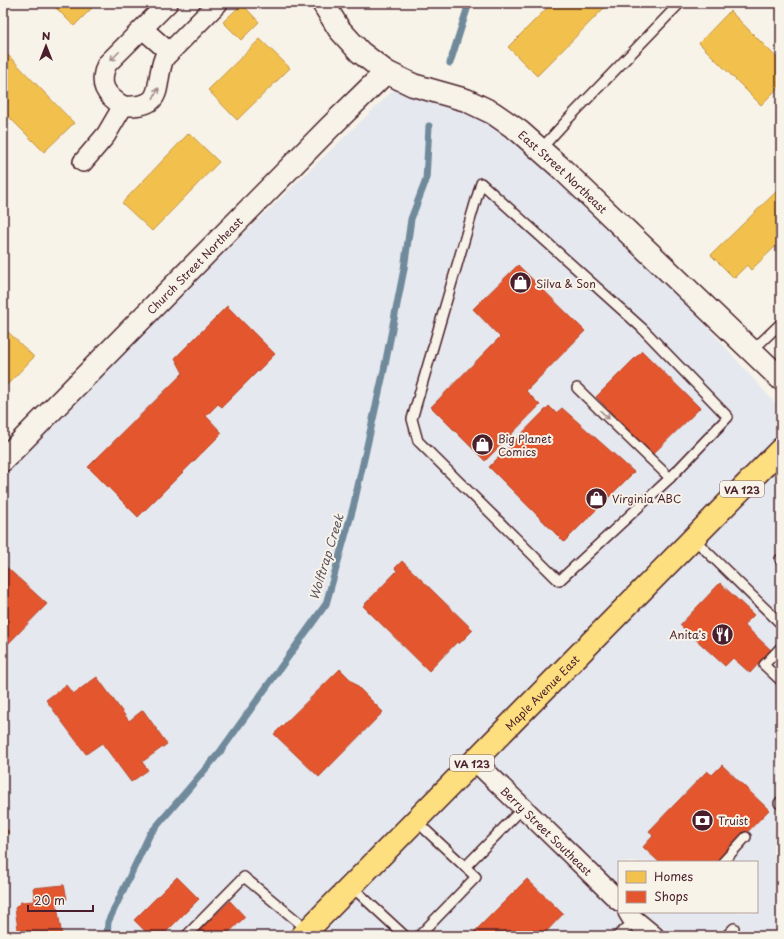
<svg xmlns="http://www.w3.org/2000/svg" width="784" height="939" font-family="'Playpen Sans',sans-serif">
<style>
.built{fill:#e5e8ee;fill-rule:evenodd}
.homes{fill:#f2c14e;stroke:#c09044}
.shops{fill:#e4572e;stroke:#b6462d}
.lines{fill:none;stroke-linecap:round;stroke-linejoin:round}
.stream{stroke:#6f8a9c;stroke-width:7}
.service-casing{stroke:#4a1f2b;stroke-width:12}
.minor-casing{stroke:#4a1f2b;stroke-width:22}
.tertiary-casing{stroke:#4a1f2b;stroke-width:25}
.primary-casing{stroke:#4a1f2b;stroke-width:25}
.service{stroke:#f7f3e8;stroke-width:9}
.minor{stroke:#f7f3e8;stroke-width:19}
.tertiary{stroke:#f7f3e8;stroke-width:22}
.primary{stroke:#fddf80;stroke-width:22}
.oneway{stroke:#a0898a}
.labels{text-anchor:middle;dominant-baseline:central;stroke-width:4;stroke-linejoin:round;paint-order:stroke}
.shield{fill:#f7f3e8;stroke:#7e5f64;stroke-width:1}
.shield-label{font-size:10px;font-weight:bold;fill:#4a1f2b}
.street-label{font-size:11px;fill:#4a1f2b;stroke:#f7f3e8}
.poi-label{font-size:11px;fill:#4a1f2b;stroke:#f7f3e8;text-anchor:start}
.water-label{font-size:12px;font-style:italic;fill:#5c5464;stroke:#f7f3e8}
</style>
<rect width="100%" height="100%" fill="#f7f3e8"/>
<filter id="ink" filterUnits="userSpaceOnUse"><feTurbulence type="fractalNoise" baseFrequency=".025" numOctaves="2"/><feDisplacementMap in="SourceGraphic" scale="8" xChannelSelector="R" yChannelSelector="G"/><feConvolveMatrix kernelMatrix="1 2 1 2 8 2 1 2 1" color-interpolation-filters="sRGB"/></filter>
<g filter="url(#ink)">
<path class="built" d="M405,79l125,47 251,284v514l-12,12h-766v-466l44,-48zM619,862h138v50h-138z"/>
<g class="homes">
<polygon points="51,3 97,3 74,26"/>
<polygon points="552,3 609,3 537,76 508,47"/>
<polygon points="242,4 259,22 241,40 223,22"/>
<polygon points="730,11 781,62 781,85 761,105 699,43"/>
<polygon points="260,39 290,68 237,120 208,90"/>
<polygon points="3,50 74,123 44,152 3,111"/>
<polygon points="189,133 219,162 152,231 122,203"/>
<polygon points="781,187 781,241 751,270 747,265 734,278 711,255"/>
<polygon points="3,327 34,357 6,386 3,383"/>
</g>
<g class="shops">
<polygon points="518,265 585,331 526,391 540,405 485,461 431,407 500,337 473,309"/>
<polygon points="227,306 275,354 222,407 218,404 206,416 222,433 138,517 88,467 183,373 175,358"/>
<polygon points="642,351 700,408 653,454 596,397"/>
<polygon points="549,406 556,413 562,408 634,472 564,542 489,467"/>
<polygon points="402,561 473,630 459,644 457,642 429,671 363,606 397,571 395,568"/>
<polygon points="3,564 47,604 5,647 3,645"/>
<polygon points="720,583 754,615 744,625 771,650 750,673 733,658 725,666 680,625"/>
<polygon points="340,669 383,712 319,777 274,734"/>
<polygon points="97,677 129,721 143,710 167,744 142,762 148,770 131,782 102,743 86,754 46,700 66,685 73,694"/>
<polygon points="722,765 769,810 718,862 659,862 643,847 653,836 649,831 707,771 712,775"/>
<polygon points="3,826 9,832 3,838"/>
<polygon points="177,877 199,899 162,936 150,936 134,920"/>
<polygon points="527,879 563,914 542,936 470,936"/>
<polygon points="64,885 67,899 56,900 62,936 19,936 15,908 21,902 35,901 33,888"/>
<polygon points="230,901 245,917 225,936 204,936 199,931"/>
</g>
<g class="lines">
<g class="stream">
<polyline points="450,63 469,3"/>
<polyline points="107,936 108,922 150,834 220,752 326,604 353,508 384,370 404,269 411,219 426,180 429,126"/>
</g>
<defs>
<g id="service">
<polyline points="540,150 569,118 680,3"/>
<polygon points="481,183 642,328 728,417 670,478 559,581 418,441 412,419"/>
<polyline points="752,351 781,323"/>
<polyline points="577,388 670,478"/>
<polyline points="693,538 781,624"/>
<polyline points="780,559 781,561"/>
<polyline points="781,647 764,665 781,681"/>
<polyline points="779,803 781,801"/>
<polyline points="416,821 476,877 419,936"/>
<polyline points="723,862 746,837"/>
<polyline points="465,867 523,808"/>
<polyline points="351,886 405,936"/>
<polyline points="186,936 244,877 308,930"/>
<polyline points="617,936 636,920"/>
<polyline points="726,936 734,928"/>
</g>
<g id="minor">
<polyline points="143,29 169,52"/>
<path d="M123,106c44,2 30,-19 41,-48l54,-55"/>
<path d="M123,106c-18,-11 -25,-22 -16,-42l61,-61"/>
<polyline points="83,162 106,135 123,106"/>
<path id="s1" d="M475,761l144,140"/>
<polyline points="628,912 631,917 654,936"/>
</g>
<g id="tertiary">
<path id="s2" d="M323,3l16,26 21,23 26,20 27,13 53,15 27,13 26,18 42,37 220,211"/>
<path id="s3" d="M3,460l326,-332 57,-56"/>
</g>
<g id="primary">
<path id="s4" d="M302,936l479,-487"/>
</g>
</defs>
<use href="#service" class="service-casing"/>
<use href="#minor" class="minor-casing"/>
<use href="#tertiary" class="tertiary-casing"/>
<use href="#primary" class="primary-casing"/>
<use href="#service" class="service"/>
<use href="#minor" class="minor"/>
<use href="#tertiary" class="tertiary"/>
<use href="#primary" class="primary"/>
</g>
<defs><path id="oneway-shaft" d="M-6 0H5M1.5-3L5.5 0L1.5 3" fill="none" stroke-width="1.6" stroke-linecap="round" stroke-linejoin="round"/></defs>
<g class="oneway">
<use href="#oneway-shaft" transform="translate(115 56) rotate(135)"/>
<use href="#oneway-shaft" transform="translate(156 93) rotate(-63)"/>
<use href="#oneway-shaft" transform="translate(605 415) rotate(44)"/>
</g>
</g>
<defs>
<symbol id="shop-disc" viewBox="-11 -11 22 22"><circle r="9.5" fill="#4a1f2b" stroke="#f7f3e8"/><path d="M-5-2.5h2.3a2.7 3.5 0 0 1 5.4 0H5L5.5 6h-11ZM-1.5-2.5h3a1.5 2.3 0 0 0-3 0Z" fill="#fff"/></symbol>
<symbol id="restaurant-disc" viewBox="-11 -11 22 22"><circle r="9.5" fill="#4a1f2b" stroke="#f7f3e8"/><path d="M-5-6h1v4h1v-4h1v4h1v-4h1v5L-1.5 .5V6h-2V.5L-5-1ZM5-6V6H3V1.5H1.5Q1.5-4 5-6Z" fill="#fff"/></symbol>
<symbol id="bank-disc" viewBox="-11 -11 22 22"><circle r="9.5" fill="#4a1f2b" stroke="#f7f3e8"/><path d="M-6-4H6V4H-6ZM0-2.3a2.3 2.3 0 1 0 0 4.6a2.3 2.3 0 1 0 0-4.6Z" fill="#fff"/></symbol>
</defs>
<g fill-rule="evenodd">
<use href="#shop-disc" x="508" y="270" width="25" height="25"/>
<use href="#shop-disc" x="470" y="432" width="25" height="25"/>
<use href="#shop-disc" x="584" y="486" width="25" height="25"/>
<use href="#restaurant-disc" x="710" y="622" width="25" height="25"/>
<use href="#bank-disc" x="690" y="808" width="25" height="25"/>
</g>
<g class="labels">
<g class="shield">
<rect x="720" y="481" width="44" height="16" rx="3"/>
<rect x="450" y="755" width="44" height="16" rx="3"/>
</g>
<g class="shield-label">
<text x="742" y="489">VA 123</text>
<text x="472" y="763">VA 123</text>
</g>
<g class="street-label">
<text stroke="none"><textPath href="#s2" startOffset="301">East Street Northeast</textPath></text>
<text stroke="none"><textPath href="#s3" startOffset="273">Church Street Northeast</textPath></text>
<text stroke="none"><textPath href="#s4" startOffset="342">Maple Avenue East</textPath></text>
<text stroke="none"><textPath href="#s1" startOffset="100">Berry Street Southeast</textPath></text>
</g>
<g class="poi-label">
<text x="536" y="283">Silva &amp; Son</text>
<text x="498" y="438">Big Planet<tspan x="498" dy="13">Comics</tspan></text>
<text x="612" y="498">Virginia ABC</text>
<text x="706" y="634" text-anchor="end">Anita's</text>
<text x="718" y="820">Truist</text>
</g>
<g class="water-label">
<text transform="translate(326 557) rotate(-73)">Wolftrap Creek</text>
</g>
</g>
<rect width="784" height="939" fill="none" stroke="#f7f3e8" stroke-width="16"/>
<rect x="8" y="8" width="768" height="923" fill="none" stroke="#4a1f2b" stroke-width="1.5" filter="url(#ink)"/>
<rect x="618" y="861" width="140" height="52" fill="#f7f3e8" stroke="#b29e9c"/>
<rect x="626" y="871" width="20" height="12" fill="#f2c14e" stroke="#b29e9c"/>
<text x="654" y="881" font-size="12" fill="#4a1f2b">Homes</text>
<rect x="626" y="891" width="20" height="12" fill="#e4572e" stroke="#b29e9c"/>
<text x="654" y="901" font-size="12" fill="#4a1f2b">Shops</text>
<g transform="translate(46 46)" stroke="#f7f3e8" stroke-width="3" paint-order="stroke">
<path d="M0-3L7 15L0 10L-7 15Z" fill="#4a1f2b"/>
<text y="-6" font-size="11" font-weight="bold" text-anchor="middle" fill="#4a1f2b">N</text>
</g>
<path d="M28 905v6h65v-6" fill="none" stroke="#4a1f2b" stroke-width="2"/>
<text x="34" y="905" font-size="12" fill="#4a1f2b" stroke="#f7f3e8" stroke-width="3" paint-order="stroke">20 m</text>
</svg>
